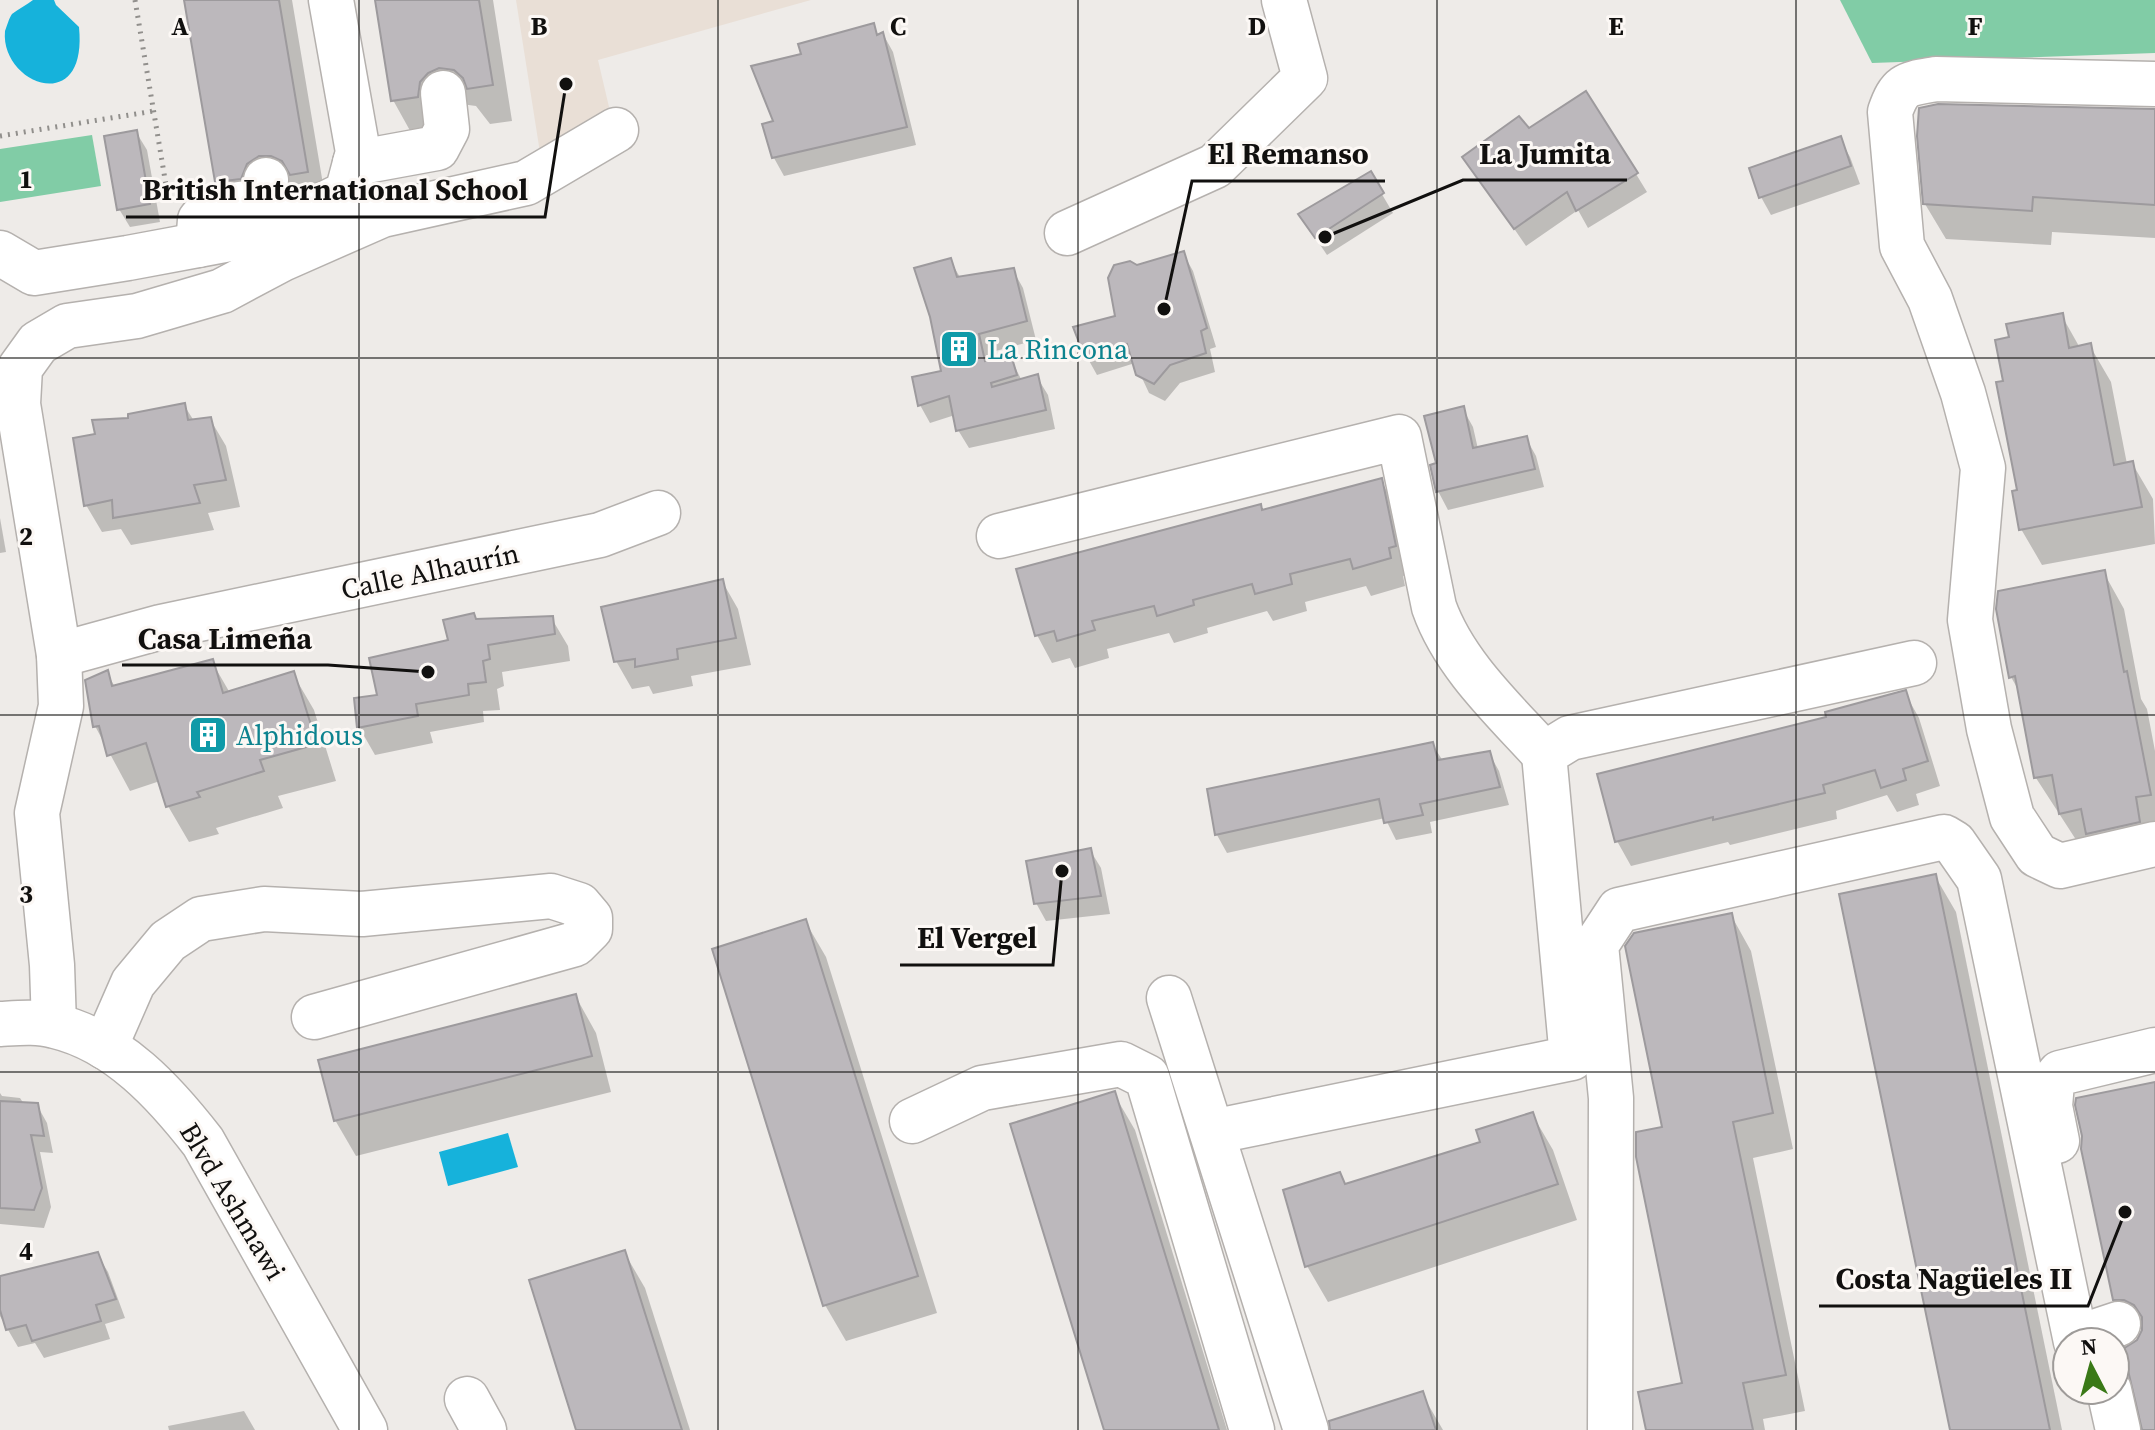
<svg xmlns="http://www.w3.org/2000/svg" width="2155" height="1430" font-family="'Source Serif 4',serif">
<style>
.built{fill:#e9dfd6}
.green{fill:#81cca6}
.water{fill:#16b2db}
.shadow{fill:#0003}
.building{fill:#bcb8bc;stroke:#9d9a9d;stroke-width:2}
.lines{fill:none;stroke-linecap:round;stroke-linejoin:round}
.minor-casing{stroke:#b5b1ae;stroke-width:47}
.path{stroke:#918f8c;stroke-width:5;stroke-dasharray:2 6;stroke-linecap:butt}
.minor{stroke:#fff;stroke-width:44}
.grid{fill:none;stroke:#11100f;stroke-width:2;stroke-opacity:0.55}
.labels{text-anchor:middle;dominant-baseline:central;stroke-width:6;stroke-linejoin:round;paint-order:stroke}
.culture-label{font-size:28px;fill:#0d838f;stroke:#fcf8f5;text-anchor:start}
.street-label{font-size:28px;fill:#11100f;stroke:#fcf8f5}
.grid-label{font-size:26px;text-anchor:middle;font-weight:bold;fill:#11100f;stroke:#fcf8f5;stroke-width:6;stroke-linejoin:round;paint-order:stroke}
.leader{fill:none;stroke:#11100f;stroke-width:3}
.callout-dot{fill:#11100f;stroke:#fcf8f5;stroke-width:3}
.callout-label{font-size:30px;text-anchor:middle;font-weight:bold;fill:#11100f;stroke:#fcf8f5;stroke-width:6;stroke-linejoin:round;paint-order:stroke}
</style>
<rect width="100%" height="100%" fill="#eeebe8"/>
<polygon class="built" points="516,0 811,0 598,60 609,107 541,159"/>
<g class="green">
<polygon points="1840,0 2155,0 2155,53 1872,63"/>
<polygon points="92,135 101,186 0,202 0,149"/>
</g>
<g class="water">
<path d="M33,0h21l2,5 23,22c9,91 -79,57 -74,4 2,-5 4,-13 7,-17 6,-5 15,-9 21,-14z"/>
<polygon points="508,1133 518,1167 448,1186 439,1152"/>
</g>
<g class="shadow">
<polygon points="186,0 292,0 327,208 294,191 280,192 238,218 217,181"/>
<polygon points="377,0 493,0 512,121 490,124 476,106 461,104 413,136 393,100"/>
<polygon points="873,26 879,36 883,34 893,52 916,145 784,176 774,158 764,125 775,122 803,55"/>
<polygon points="2155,110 2155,238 2052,232 2051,245 1946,239 1925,204"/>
<polygon points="1528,130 1636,174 1647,192 1588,228 1578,210 1526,246 1465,157"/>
<polygon points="136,132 147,150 160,222 130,227 119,209"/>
<polygon points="1840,139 1850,157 1860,184 1771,215 1761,197"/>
<polygon points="1370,174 1393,213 1327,255 1300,215"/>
<polygon points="1183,253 1193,271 1216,347 1210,349 1215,372 1180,383 1165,401 1149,393 1135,363 1097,375 1087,357 1117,317 1137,267"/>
<polygon points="950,260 961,279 1013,270 1023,288 1036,340 988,353 990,362 1010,357 1022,381 1037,377 1048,395 1055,429 969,448 958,430 955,415 930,423 920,405 943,372"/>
<polygon points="2062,316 2080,348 2090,346 2111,382 2127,464 2132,463 2153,499 2155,544 2042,565 2021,529 2005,382 2011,339"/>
<polygon points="184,405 194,421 210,419 226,446 240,507 208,513 214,530 131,545 121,529 102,532 86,505 97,435"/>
<polygon points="1463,409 1473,427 1478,449 1526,438 1536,456 1544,487 1448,510 1438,491 1438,465"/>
<polygon points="1381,481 1397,508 1410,574 1403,576 1405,586 1371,596 1366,586 1305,602 1307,611 1273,621 1267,611 1207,628 1208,633 1174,643 1169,633 1107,649 1109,658 1075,668 1070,658 1052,663 1037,635 1262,512"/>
<polygon points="0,518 6,552 0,553"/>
<polygon points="2104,573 2124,609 2141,699 2147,709 2155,751 2155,859 2082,849 2036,778 2020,693 2011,677"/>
<polygon points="722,581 738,609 751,665 691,676 693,686 653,694 649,686 632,689 616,661"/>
<polygon points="552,619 568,646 570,661 502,672 504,686 497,689 500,710 483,711 484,722 430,732 433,743 375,755 359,727 379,697 450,641 477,621"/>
<polygon points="212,662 230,693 293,674 314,710 336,781 278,796 283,808 216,828 219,834 189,842 168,806 160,781 130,791 95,726 107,673 115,687"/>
<polygon points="1905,693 1919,718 1940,786 1916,794 1919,805 1897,812 1887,795 1836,811 1837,819 1730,845 1728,842 1631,866 1617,841 1829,718"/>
<polygon points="1432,744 1443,761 1489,753 1499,771 1509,805 1430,822 1432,833 1396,840 1385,818 1227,853 1217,835 1209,790"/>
<polygon points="1090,850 1101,868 1110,914 1046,921 1036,903"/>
<polygon points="1935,876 1956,912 2062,1430 1952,1430"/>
<polygon points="1731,915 1751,951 1793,1149 1753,1158 1805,1411 1763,1419 1765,1430 1648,1430 1685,1384 1664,1128"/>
<polygon points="805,921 826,957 937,1313 846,1341 825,1305"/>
<polygon points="576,997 596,1033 611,1092 356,1156 335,1120"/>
<polygon points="2155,1084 2155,1430 2144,1430 2139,1341 2144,1330 2144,1322 2136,1318 2126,1318 2115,1299"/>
<polygon points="0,1093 2,1096 20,1098 24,1104 37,1105 47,1123 53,1153 40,1152 51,1207 44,1228 0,1224"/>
<polygon points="1114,1094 1135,1130 1227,1430 1106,1430"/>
<polygon points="1532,1114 1553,1150 1577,1220 1328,1302 1307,1266 1346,1186 1482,1144"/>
<polygon points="624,1252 645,1288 690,1430 578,1430"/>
<polygon points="97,1254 108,1272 125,1318 105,1324 110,1339 44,1358 35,1343 18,1347 0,1316 0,1278"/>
<polygon points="1422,1394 1443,1430 1361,1430"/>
<polygon points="244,1411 255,1430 169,1430 168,1426"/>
</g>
<g class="building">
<polygon points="184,0 279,0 308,172 290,175 282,161 271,156 259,156 247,164 241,179 215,182"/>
<polygon points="375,0 479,0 493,85 467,89 463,78 454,70 439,68 428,73 420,82 418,97 391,101"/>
<polygon points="874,23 877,35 883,32 907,127 772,158 762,124 773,121 751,66 801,54 798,44"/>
<polygon points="1586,91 1638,173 1576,211 1567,192 1514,229 1462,157 1519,116 1529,128"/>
<polygon points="1938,104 2155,109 2155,205 2033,197 2032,211 1923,204 1917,136 1919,108"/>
<polygon points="137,130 150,204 117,210 104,136"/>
<polygon points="1841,136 1851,166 1759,198 1749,168"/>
<polygon points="1371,171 1384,193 1315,238 1298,214"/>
<polygon points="1184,251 1207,328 1201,331 1206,353 1170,365 1154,384 1136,375 1127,344 1085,358 1073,327 1115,316 1108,278 1114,265 1130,261 1137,265"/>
<polygon points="951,258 957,277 1014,268 1027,321 979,334 985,361 1011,355 1017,375 991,383 992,387 1038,374 1046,410 956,431 949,396 918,406 912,377 941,371 930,317 914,268"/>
<polygon points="2063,313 2069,348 2091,343 2114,465 2133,461 2142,507 2019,530 2012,491 2017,490 1996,382 2003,381 1995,340 2009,337 2006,324"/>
<polygon points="185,403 188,420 211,417 226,480 194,485 200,503 113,518 112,500 84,506 73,438 95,434 92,420 128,418 128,414"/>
<polygon points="1464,406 1473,448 1527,436 1535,469 1436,492 1430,465 1436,463 1424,416"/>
<polygon points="1382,478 1396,546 1389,548 1391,558 1353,569 1350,559 1290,574 1292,584 1255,594 1252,584 1193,600 1194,605 1157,616 1154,606 1092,621 1095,630 1057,641 1054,631 1035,636 1016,569 1261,504 1262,510"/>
<polygon points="2105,570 2124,672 2127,671 2151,795 2136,797 2140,822 2086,834 2081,809 2059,814 2052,775 2034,778 2015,676 2009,678 1996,609 1998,591"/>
<polygon points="723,579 736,638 677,649 678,659 635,667 635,659 614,662 601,607"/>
<polygon points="474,613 476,619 553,616 555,634 488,645 490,659 483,661 486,682 468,684 469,695 416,704 418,716 357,728 354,698 377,695 369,658 448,640 443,620"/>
<polygon points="213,659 223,693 294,671 317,744 260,760 264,771 197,792 200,797 166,807 146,743 107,756 99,726 93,727 85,680 108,670 112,686"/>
<polygon points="1906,690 1928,761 1903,769 1906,780 1881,788 1875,770 1823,785 1825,793 1713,820 1713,817 1615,842 1597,774 1826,717 1825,712"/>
<polygon points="1433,742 1438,760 1490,751 1500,787 1420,804 1423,815 1384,823 1379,799 1215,835 1207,789"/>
<polygon points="1091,848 1101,896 1034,904 1026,861"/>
<polygon points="1936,874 2050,1430 1950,1430 1839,894"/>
<polygon points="1732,913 1773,1113 1733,1122 1786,1375 1743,1383 1753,1430 1646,1430 1638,1392 1682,1383 1636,1157 1636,1132 1662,1127 1625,946 1634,933"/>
<polygon points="806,919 918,1276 823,1306 712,949"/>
<polygon points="576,994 592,1056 334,1121 318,1060"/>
<polygon points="2155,1082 2155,1430 2142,1430 2123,1349 2137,1340 2142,1330 2142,1317 2134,1305 2124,1300 2113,1300 2081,1149 2082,1136 2075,1105 2076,1098"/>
<polygon points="1115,1091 1219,1430 1104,1430 1010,1124"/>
<polygon points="0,1101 38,1103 44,1136 31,1135 42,1188 34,1210 0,1208"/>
<polygon points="1533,1112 1558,1184 1305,1267 1283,1190 1340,1172 1345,1184 1480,1142 1476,1130"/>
<polygon points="625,1250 682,1430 576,1430 529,1280"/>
<polygon points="98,1252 116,1299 96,1305 101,1321 32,1341 26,1325 6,1330 0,1310 0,1276"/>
<polygon points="1423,1391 1436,1430 1330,1430 1329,1421"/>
</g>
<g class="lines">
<defs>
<g id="minor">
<path d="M2155,84l-219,-5c-29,5 -36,4 -46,33l12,134 28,53 33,94 20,75 -13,152 19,109 23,88 25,38 23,11 95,-22"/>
<polyline points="355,163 437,148 447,129 443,93"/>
<polyline points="1067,233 1215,166 1305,78 1284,0"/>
<polyline points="198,245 200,220 210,208 262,201 266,180"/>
<polyline points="0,253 34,273 128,258 268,232 347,193 358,152 331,0"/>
<path d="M999,536l400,-99 35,170c20,57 70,103 110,147"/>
<polyline points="59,655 161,627 600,535 658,513"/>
<polyline points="1169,998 1306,1430"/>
<path d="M0,1024c18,-1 37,-3 55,2 63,15 110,67 148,116l162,288"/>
<polyline points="54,1025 52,965 37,813 61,706 59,655 18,404 20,368 38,343 67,326 137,316 222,291 282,259 382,215 526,183 616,130"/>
<polyline points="105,1047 133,983 168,941 201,919 264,909 362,914 551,896 579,905 590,918 590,929 575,944 314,1017"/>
<polyline points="912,1121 982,1088 1121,1064 1147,1077 1252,1430"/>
<polyline points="1212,1132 1572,1058 1544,754 1570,738 1914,663"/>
<polyline points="2057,1141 2050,1106 2052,1083 2060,1073 2155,1050"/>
<polyline points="2097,1331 2118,1324"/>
<polyline points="2109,1390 2118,1430"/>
<polyline points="467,1399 484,1430"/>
<polyline points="1610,1430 1611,1098 1596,945 1619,910 1944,837 1954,843 1979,879 2076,1342"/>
</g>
</defs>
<use href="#minor" class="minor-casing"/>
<g class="path">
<polyline points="135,0 168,197"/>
<polyline points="0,136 154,111"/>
</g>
<use href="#minor" class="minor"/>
</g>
<path class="grid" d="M359,0v1430M718,0v1430M1078,0v1430M1437,0v1430M1796,0v1430M0,358h2155M0,715h2155M0,1072h2155"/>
<defs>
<symbol id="building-square" viewBox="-11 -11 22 22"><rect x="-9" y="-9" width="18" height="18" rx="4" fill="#0f9aa8" stroke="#fcf8f5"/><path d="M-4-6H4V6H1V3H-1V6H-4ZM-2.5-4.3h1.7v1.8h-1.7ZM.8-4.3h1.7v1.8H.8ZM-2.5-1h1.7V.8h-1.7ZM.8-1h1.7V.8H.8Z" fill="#fff"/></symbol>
</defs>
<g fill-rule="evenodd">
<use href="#building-square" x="937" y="327" width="44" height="44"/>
<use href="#building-square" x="186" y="713" width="44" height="44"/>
</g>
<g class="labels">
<g class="culture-label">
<text x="987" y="349">La Rincona</text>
<text x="236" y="735">Alphidous</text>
</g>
<g class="street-label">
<text transform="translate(430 571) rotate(-12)">Calle Alhaurín</text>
<text transform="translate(233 1201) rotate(59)">Blvd Ashmawi</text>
</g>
</g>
<g class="grid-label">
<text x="180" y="35">A</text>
<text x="539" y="35">B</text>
<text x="898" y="35">C</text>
<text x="1257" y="35">D</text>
<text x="1616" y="35">E</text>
<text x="1975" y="35">F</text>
<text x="26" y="188">1</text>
<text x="26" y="545">2</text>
<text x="26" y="903">3</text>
<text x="26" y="1260">4</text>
</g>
<path class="leader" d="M1325 237L1463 180H1627M1164 309L1192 181H1385M566 84L545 217H126M428 672L328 665H122M1062 871L1053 965H900M2125 1212L2088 1306H1819"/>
<g class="callout-dot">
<circle cx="1325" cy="237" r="8"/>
<circle cx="1164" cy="309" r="8"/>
<circle cx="566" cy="84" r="8"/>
<circle cx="428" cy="672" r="8"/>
<circle cx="1062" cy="871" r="8"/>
<circle cx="2125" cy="1212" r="8"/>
</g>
<g class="callout-label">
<text x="1545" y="164">La Jumita</text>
<text x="1288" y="164">El Remanso</text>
<text x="335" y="200">British International School</text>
<text x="225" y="649">Casa Limeña</text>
<text x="977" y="948">El Vergel</text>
<text x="1954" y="1289">Costa Nagüeles II</text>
</g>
<g transform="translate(2091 1366) rotate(354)"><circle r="38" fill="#fcf8f5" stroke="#9e9b99" stroke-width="2"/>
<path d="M0-6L14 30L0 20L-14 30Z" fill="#3a7917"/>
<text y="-12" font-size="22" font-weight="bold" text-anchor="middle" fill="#11100f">N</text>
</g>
</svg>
